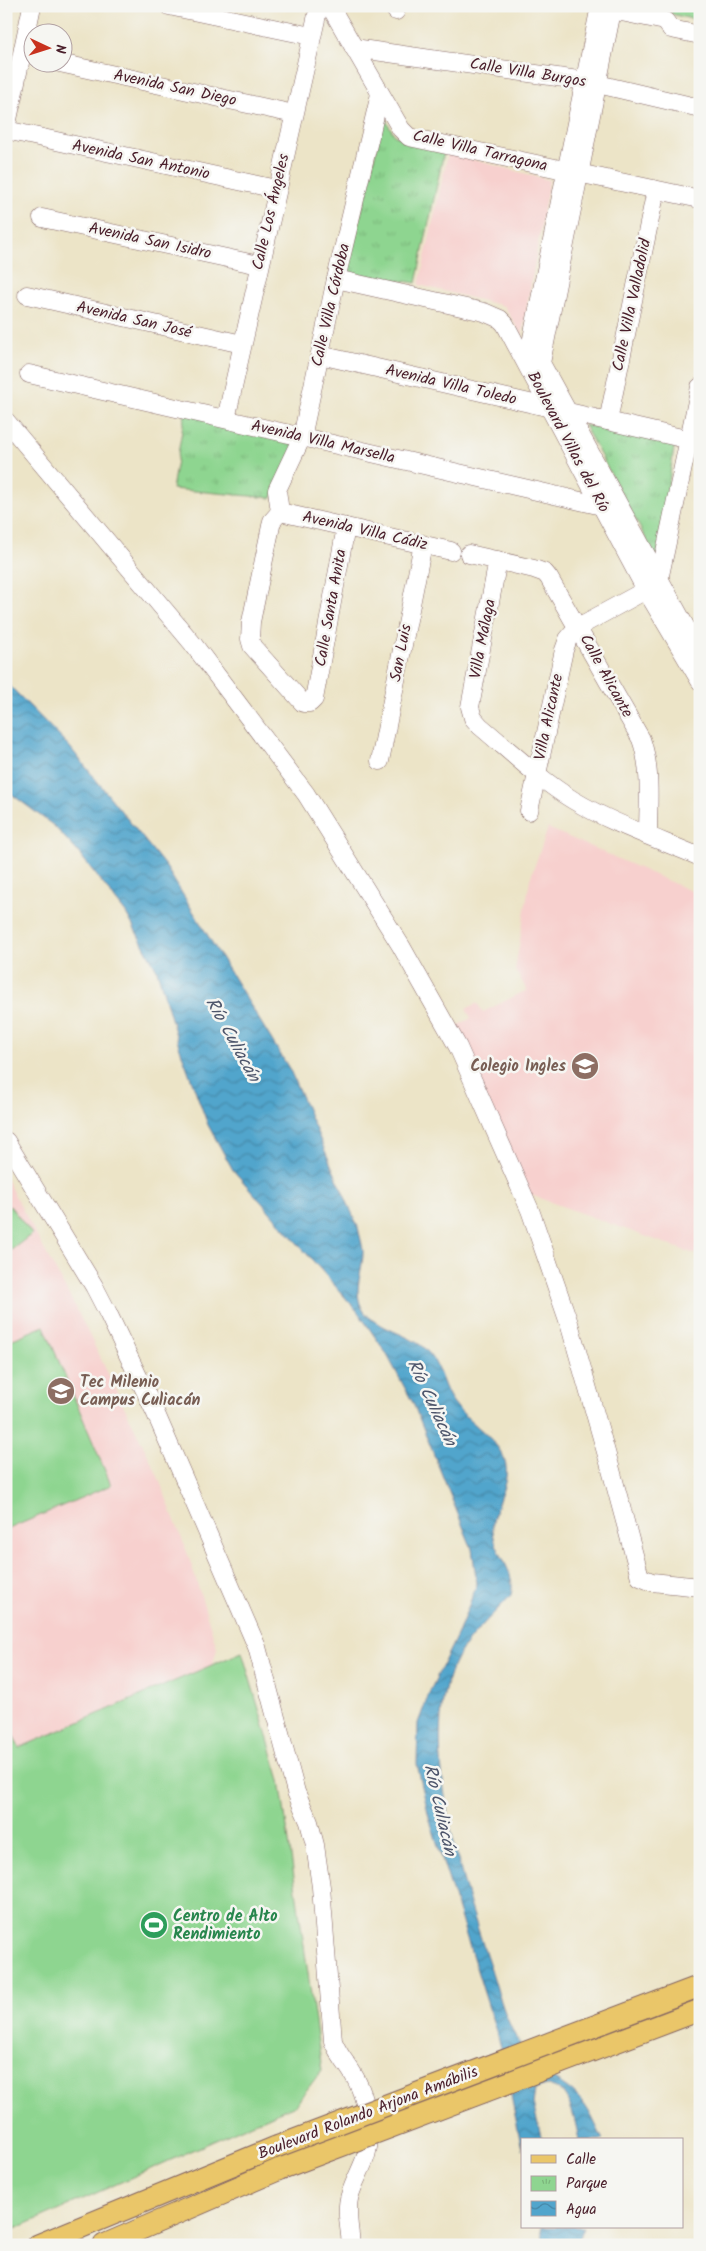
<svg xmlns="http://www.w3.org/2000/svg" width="706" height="2251" font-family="Kalam,sans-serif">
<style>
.built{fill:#f7d0ce}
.grass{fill:#8ed590;stroke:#6c7a5e}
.park{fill:url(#park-tufts);stroke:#6c7a5e}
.water{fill:url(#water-waves);stroke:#4e627c}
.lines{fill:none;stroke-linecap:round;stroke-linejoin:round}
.minor-casing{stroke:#836462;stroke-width:19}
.major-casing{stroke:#836462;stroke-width:23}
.minor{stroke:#fff;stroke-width:18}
.major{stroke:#eac669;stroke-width:21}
.major-bridge-casing{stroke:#836462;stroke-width:23;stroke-linecap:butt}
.major-bridge{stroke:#eac669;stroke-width:21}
.labels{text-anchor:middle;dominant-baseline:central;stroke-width:5;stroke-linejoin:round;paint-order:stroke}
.street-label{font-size:16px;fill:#4a1f2b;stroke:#f6f6f2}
.education-label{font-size:16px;font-weight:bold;fill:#785e54;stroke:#f6f6f2;text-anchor:end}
.leisure-label{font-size:16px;font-weight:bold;fill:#27864d;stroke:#f6f6f2;text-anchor:start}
.water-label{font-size:18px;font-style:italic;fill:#4d556b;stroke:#f6f6f2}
</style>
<defs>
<pattern id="park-tufts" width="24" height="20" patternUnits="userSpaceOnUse" patternTransform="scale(1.25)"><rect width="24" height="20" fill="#8ed590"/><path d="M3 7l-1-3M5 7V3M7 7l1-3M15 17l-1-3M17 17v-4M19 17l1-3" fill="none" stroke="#7cb67c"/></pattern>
<pattern id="water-waves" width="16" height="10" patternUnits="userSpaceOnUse" patternTransform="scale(1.25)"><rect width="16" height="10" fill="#51a5cc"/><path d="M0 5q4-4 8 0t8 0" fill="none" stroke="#4586a6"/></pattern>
</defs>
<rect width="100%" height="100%" fill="#f6f6f2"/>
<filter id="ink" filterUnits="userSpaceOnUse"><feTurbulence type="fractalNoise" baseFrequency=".02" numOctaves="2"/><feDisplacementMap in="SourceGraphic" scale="10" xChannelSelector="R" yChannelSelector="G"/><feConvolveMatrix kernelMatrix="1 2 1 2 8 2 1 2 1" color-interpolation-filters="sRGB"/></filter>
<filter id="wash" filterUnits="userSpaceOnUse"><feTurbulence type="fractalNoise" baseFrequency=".0096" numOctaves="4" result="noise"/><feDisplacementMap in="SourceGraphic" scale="20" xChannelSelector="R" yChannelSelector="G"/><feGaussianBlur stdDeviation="1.12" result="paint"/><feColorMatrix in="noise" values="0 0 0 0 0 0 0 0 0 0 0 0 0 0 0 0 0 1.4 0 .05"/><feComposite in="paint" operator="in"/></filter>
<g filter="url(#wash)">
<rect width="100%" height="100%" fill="#ece4c7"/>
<g class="built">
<polygon points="448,153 549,180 522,336 504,306 419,285"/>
<polygon points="548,828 700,895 700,1256 528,1194 452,1029 471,1018 466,1009 477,1003 483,1012 527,990 515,970 530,879"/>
<polygon points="6,1179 76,1308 157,1474 190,1560 217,1648 213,1664 19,1748 6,1718"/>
</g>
<g class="grass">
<polygon points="10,1206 32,1234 6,1254 6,1209"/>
<polygon points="44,1326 111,1485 6,1530 6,1342"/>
<polygon points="242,1652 280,1780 322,2070 295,2105 6,2233 6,1718 19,1748"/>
</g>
<g class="park">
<polygon points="673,6 700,6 700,21 671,14"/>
<polygon points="384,117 395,136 445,147 416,283 347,273"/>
<polygon points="185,413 298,439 272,498 172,489"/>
<polygon points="584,425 675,442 657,559"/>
</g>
<g class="water">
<path d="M6,682l63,64 97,121 124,203 68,157c1,7 4,15 5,23 1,18 -10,38 -2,56 8,20 45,27 62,41 16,13 18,36 28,52 14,22 48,39 54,63 7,23 -15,46 -12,69 2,23 24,41 18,64 -20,23 -47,44 -59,73 -33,79 11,217 37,295 9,27 16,58 31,81 5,8 12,19 19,24 11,10 26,16 37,27 13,12 19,29 27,45h-24c-5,-24 -12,-67 -44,-50l-2,14 9,36h-20v9l-21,-102 -72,-230 -12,-53 1,-41 12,-32 29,-60 18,-47 -5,-35 -59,-146 -27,-50 -28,-41 -125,-142 -25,-45 -29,-79 -22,-76 -31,-57 -48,-61 -24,-26 -48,-36z"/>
<polygon points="541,2227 584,2227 577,2245 544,2245"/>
</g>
</g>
<g filter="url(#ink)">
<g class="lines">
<defs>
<g id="minor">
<polyline points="169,6 311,36"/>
<polyline points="330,6 401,129 409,137 700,199"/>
<polyline points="613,6 541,363 700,653"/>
<polyline points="602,8 665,21 671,29 700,35"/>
<polyline points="396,11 397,6"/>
<polyline points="354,48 585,81 700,108"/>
<polyline points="55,62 294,114"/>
<polyline points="6,129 32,6"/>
<polyline points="6,130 276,189"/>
<polyline points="42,218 259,265"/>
<polyline points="336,279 484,312 500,319 505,324 646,590 700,681"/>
<polyline points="27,295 242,344"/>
<polyline points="320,355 699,442"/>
<polyline points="527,363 600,6"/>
<polyline points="29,374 602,506 615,499"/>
<polyline points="226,419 319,6"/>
<polyline points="6,421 193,644 306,794 401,946 458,1047 530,1210 569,1323 610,1466 640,1577 652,1582 700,1587"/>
<polyline points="608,421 656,190"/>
<polyline points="280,512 277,490 302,437 336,279 380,94"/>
<polyline points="280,512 272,521 251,622 250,639 252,646 303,703 310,703 314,699 346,527"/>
<polyline points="280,512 451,551"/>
<path d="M469,554l65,15 11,4 4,5 92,161c11,31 7,64 7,96"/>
<path d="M498,560l-28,147 3,11 7,8c30,25 60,54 93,74 40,24 85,39 127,57"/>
<polyline points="380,761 423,544"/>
<polyline points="529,811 564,650 568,639 578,627 646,590 659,580 700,387"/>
<path d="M6,1141l88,145 14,27 48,101 101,233 39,145 13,30 6,23 6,42 12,154c6,15 13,21 20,33 10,16 16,40 16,59 1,26 -12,39 -19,62 -5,15 0,34 1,50"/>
</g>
<g id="major">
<polyline points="38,2245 276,2147"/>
<polyline points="104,2245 280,2169"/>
</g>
</defs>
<use href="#minor" class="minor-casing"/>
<use href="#major" class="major-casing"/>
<use href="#minor" class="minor"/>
<use href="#major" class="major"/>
<defs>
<g id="major-bridge">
<polyline points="276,2147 700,1986"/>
<polyline points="280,2169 700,2010"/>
</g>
</defs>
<use href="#major-bridge" class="major-bridge-casing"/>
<use href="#major-bridge" class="major-bridge"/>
</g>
</g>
<defs>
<symbol id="school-disc" viewBox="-11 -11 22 22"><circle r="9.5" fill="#8d6e63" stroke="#f6f6f2"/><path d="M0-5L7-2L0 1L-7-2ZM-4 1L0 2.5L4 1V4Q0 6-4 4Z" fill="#fff"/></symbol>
<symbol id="university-disc" viewBox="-11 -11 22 22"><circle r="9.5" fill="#8d6e63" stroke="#f6f6f2"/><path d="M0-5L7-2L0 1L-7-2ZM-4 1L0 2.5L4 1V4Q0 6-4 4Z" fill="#fff"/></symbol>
<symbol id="stadium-disc" viewBox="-11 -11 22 22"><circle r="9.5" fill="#2e9e5b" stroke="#f6f6f2"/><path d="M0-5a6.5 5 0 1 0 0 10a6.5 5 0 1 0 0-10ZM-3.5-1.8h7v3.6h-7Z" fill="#fff"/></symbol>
</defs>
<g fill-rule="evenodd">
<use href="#school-disc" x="569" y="1050" width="32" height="32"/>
<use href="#university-disc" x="45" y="1375" width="32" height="32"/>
<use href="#stadium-disc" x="138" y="1909" width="32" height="32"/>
</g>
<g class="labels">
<g class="street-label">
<text transform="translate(528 73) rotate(9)">Calle Villa Burgos</text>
<text transform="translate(175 88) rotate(12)">Avenida San Diego</text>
<text transform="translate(480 151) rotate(13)">Calle Villa Tarragona</text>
<text transform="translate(141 160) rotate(12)">Avenida San Antonio</text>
<text transform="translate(271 212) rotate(-77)">Calle Los Ángeles</text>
<text transform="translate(150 241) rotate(12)">Avenida San Isidro</text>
<text transform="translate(331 305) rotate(-77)">Calle Villa Córdoba</text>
<text transform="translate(632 305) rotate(-78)">Calle Villa Valladolid</text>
<text transform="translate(134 320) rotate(13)">Avenida San José</text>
<text transform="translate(451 385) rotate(13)">Avenida Villa Toledo</text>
<text transform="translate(323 442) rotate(13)">Avenida Villa Marsella</text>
<text transform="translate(568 442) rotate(62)">Boulevard Villas del Río</text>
<text transform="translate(365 531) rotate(13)">Avenida Villa Cádiz</text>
<text transform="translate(331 608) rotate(-80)">Calle Santa Anita</text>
<text transform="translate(483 639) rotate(-79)">Villa Málaga</text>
<text transform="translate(401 653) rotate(-79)">San Luis</text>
<text transform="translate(606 676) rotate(61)">Calle Alicante</text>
<text transform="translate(549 717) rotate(-78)">Villa Alicante</text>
<text transform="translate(368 2113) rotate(-21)">Boulevard Rolando Arjona Amábilis</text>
</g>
<g class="education-label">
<text x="566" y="1066">Colegio Ingles</text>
<text x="80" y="1382" text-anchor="start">Tec Milenio<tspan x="80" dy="18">Campus Culiacán</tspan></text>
</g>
<g class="leisure-label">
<text x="173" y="1916">Centro de Alto<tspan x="173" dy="18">Rendimiento</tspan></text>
</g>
<g class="water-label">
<text transform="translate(232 1040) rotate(61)">Río Culiacán</text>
<text transform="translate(431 1403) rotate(65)">Río Culiacán</text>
<text transform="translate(439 1810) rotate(77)">Río Culiacán</text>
</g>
</g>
<rect width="706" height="2251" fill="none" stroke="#f6f6f2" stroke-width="25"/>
<rect x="521" y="2138" width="162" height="90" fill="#f6f6f2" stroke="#b1a0a2"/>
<rect x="531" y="2155" width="25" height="8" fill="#eac669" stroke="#b1a0a2"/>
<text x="566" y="2164" font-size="15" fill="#4a1f2b">Calle</text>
<rect x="531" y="2176" width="25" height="15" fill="url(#park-tufts)" stroke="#b1a0a2"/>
<text x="566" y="2188" font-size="15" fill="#4a1f2b">Parque</text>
<rect x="531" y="2201" width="25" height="15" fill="url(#water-waves)" stroke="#b1a0a2"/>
<text x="566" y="2214" font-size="15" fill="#4a1f2b">Agua</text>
<g transform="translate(48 48) rotate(94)"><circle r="24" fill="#f6f6f2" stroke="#b1a0a2"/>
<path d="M0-4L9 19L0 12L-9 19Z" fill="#c8321e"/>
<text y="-8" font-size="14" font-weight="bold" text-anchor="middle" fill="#4a1f2b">N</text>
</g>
</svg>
